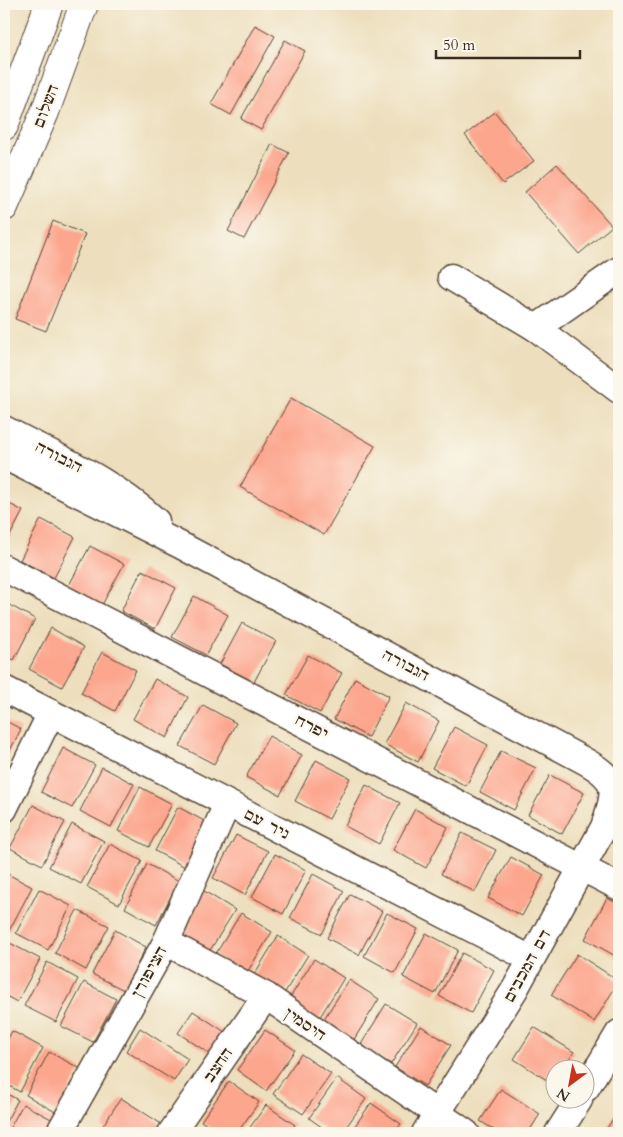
<svg xmlns="http://www.w3.org/2000/svg" width="623" height="1137" font-family="Cardo,'Frank Ruhl Libre',serif">
<style>
.building{fill:#fca68e}
.lines{fill:none;stroke-linecap:round;stroke-linejoin:round}
.minor-casing{stroke:#564536;stroke-width:29}
.major-casing{stroke:#564536;stroke-width:30}
.minor{stroke:#fff;stroke-width:26}
.major{stroke:#fff;stroke-width:28}
.labels{text-anchor:middle;dominant-baseline:central;stroke-width:4.5;stroke-linejoin:round;paint-order:stroke}
.street-label{font-size:15px;fill:#3b2a1e;stroke:#fbf7ec}
</style>
<rect width="100%" height="100%" fill="#fbf7ec"/>
<filter id="ink" filterUnits="userSpaceOnUse"><feTurbulence type="fractalNoise" baseFrequency=".02" numOctaves="2"/><feDisplacementMap in="SourceGraphic" scale="10" xChannelSelector="R" yChannelSelector="G"/><feConvolveMatrix kernelMatrix="1 2 1 2 8 2 1 2 1" color-interpolation-filters="sRGB"/></filter>
<filter id="wash" filterUnits="userSpaceOnUse"><feTurbulence type="fractalNoise" baseFrequency=".0096" numOctaves="4" result="noise"/><feDisplacementMap in="SourceGraphic" scale="20" xChannelSelector="R" yChannelSelector="G"/><feGaussianBlur stdDeviation="1.12" result="paint"/><feColorMatrix in="noise" values="0 0 0 0 0 0 0 0 0 0 0 0 0 0 0 0 0 1.4 0 .05"/><feComposite in="paint" operator="in"/></filter>
<g filter="url(#wash)">
<rect width="100%" height="100%" fill="#eddfbd"/>
<g id="blocks">
<g class="building">
<polygon points="255,25 275,36 231,115 211,104"/>
<polygon points="285,40 305,51 261,130 241,119"/>
<polygon points="495,112 534,161 503,184 465,135"/>
<polygon points="272,144 289,153 244,239 228,231"/>
<polygon points="557,164 612,226 579,254 525,192"/>
<polygon points="53,221 85,234 46,331 15,319"/>
<polygon points="291,398 375,446 324,535 240,487"/>
<polygon points="4,501 23,511 4,547"/>
<polygon points="41,519 75,537 54,578 20,560"/>
<polygon points="90,546 124,564 102,605 68,587"/>
<polygon points="142,570 176,588 155,629 121,611"/>
<polygon points="194,596 228,615 206,655 172,637"/>
<polygon points="4,602 35,619 14,660 4,655"/>
<polygon points="242,623 276,641 254,682 220,664"/>
<polygon points="51,628 84,647 62,687 29,669"/>
<polygon points="102,652 136,670 115,711 81,693"/>
<polygon points="308,655 342,673 320,713 286,695"/>
<polygon points="355,678 389,696 368,737 334,719"/>
<polygon points="155,679 188,697 167,738 133,719"/>
<polygon points="406,703 439,721 418,762 384,744"/>
<polygon points="203,705 236,723 214,764 180,746"/>
<polygon points="4,720 21,729 4,762"/>
<polygon points="454,727 488,745 466,786 432,768"/>
<polygon points="269,736 302,755 280,795 246,777"/>
<polygon points="63,748 95,765 72,808 41,792"/>
<polygon points="501,751 536,768 514,810 480,792"/>
<polygon points="316,760 350,778 329,819 295,801"/>
<polygon points="102,767 134,784 111,827 80,811"/>
<polygon points="550,775 584,793 562,834 528,815"/>
<polygon points="366,785 400,803 379,844 345,826"/>
<polygon points="140,787 172,804 149,847 118,831"/>
<polygon points="33,805 65,822 42,865 10,848"/>
<polygon points="178,807 210,824 187,868 155,851"/>
<polygon points="415,809 448,827 426,868 393,850"/>
<polygon points="72,824 104,841 81,884 49,867"/>
<polygon points="462,833 496,850 475,892 441,874"/>
<polygon points="236,835 268,851 245,895 213,878"/>
<polygon points="110,844 142,861 119,904 87,887"/>
<polygon points="275,854 306,870 283,914 252,897"/>
<polygon points="511,857 544,875 522,916 488,898"/>
<polygon points="147,864 179,881 156,925 125,908"/>
<polygon points="4,872 32,887 9,931 4,928"/>
<polygon points="313,874 344,891 322,934 290,918"/>
<polygon points="39,889 71,906 48,950 16,933"/>
<polygon points="204,891 235,910 209,952 178,933"/>
<polygon points="350,894 382,911 359,955 327,938"/>
<polygon points="607,898 619,904 619,958 585,939"/>
<polygon points="77,910 109,926 86,970 55,953"/>
<polygon points="241,913 272,932 246,974 215,955"/>
<polygon points="387,913 418,929 395,973 364,956"/>
<polygon points="115,930 146,947 124,990 92,974"/>
<polygon points="426,933 458,950 435,994 403,977"/>
<polygon points="278,936 308,955 282,997 252,978"/>
<polygon points="8,942 40,959 17,1002 4,995 4,951"/>
<polygon points="462,953 494,970 471,1013 439,996"/>
<polygon points="577,954 619,981 594,1022 551,995"/>
<polygon points="314,959 344,978 318,1020 288,1001"/>
<polygon points="47,962 78,979 56,1022 24,1006"/>
<polygon points="349,980 379,999 353,1041 322,1022"/>
<polygon points="84,982 116,999 93,1042 61,1026"/>
<polygon points="386,1004 417,1023 391,1064 360,1046"/>
<polygon points="193,1011 225,1032 210,1054 178,1033"/>
<polygon points="421,1026 451,1045 425,1086 395,1067"/>
<polygon points="534,1027 574,1052 562,1070 556,1070 556,1080 553,1084 514,1059"/>
<polygon points="140,1028 188,1059 174,1081 126,1051"/>
<polygon points="265,1030 295,1050 266,1091 237,1070"/>
<polygon points="12,1031 43,1048 20,1092 4,1083 4,1046"/>
<polygon points="49,1052 81,1069 57,1113 26,1095"/>
<polygon points="301,1054 331,1074 303,1114 273,1094"/>
<polygon points="337,1078 366,1099 342,1133 330,1133 309,1118"/>
<polygon points="229,1081 259,1102 237,1133 219,1133 201,1121"/>
<polygon points="501,1089 540,1114 528,1133 499,1133 480,1121"/>
<polygon points="4,1092 18,1100 4,1125"/>
<polygon points="121,1098 163,1125 157,1133 111,1133 102,1127"/>
<polygon points="371,1103 401,1124 394,1133 350,1133"/>
<polygon points="23,1104 55,1121 48,1133 7,1133"/>
<polygon points="266,1105 295,1125 289,1133 246,1133"/>
<polygon points="619,1109 619,1133 604,1133"/>
</g>
</g>
</g>
<g filter="url(#ink)">
<use href="#blocks" fill-opacity="0" stroke="#564536" stroke-width="1"/>
<g class="lines">
<defs>
<g id="minor">
<polyline points="451,277 536,328 619,390"/>
<polyline points="536,328 619,270"/>
<path d="M4,429c54,29 106,50 152,92"/>
<path d="M4,456l178,90 401,214c37,20 33,31 21,67l-89,162 -90,144"/>
<polyline points="4,568 619,887"/>
<polyline points="4,689 531,959"/>
<polyline points="4,809 51,713"/>
<polyline points="166,942 266,996 466,1133"/>
<polyline points="586,1088 619,1033"/>
<polyline points="59,1133 166,942 227,804"/>
<polyline points="171,1133 266,996"/>
<polyline points="558,1133 579,1100"/>
</g>
<g id="major">
<polyline points="4,126 49,4"/>
<polyline points="4,207 45,112 84,4"/>
</g>
</defs>
<use href="#minor" class="minor-casing"/>
<use href="#major" class="major-casing"/>
<use href="#minor" class="minor"/>
<use href="#major" class="major"/>
</g>
</g>
<g class="labels">
<g class="street-label">
<text transform="translate(46 106) rotate(-69)">השלום</text>
<text transform="translate(59 457) rotate(27)">הגבורה</text>
<text transform="translate(406 665) rotate(28)">הגבורה</text>
<text transform="translate(312 727) rotate(27)">יפרח</text>
<text transform="translate(267 824) rotate(27)">ניר עם</text>
<text transform="translate(527 966) rotate(-61)">דם המכבים</text>
<text transform="translate(149 972) rotate(-61)">הציפורן</text>
<text transform="translate(305 1024) rotate(34)">היסמין</text>
<text transform="translate(218 1065) rotate(-55)">החצב</text>
</g>
</g>
<rect width="623" height="1137" fill="none" stroke="#fbf7ec" stroke-width="20"/>
<g transform="translate(570 1084) rotate(212)"><circle r="24" fill="#fbf7ec" stroke="#aea59a"/>
<path d="M0-4L9 19L0 12L-9 19Z" fill="#c8321e"/>
<text y="-8" font-size="14" font-weight="bold" text-anchor="middle" fill="#3b2a1e">N</text>
</g>
<path d="M436 50v8h144v-8" fill="none" stroke="#3b2a1e" stroke-width="2.5"/>
<text x="443" y="50" font-size="15" fill="#3b2a1e" stroke="#fbf7ec" stroke-width="4" paint-order="stroke">50 m</text>
</svg>
